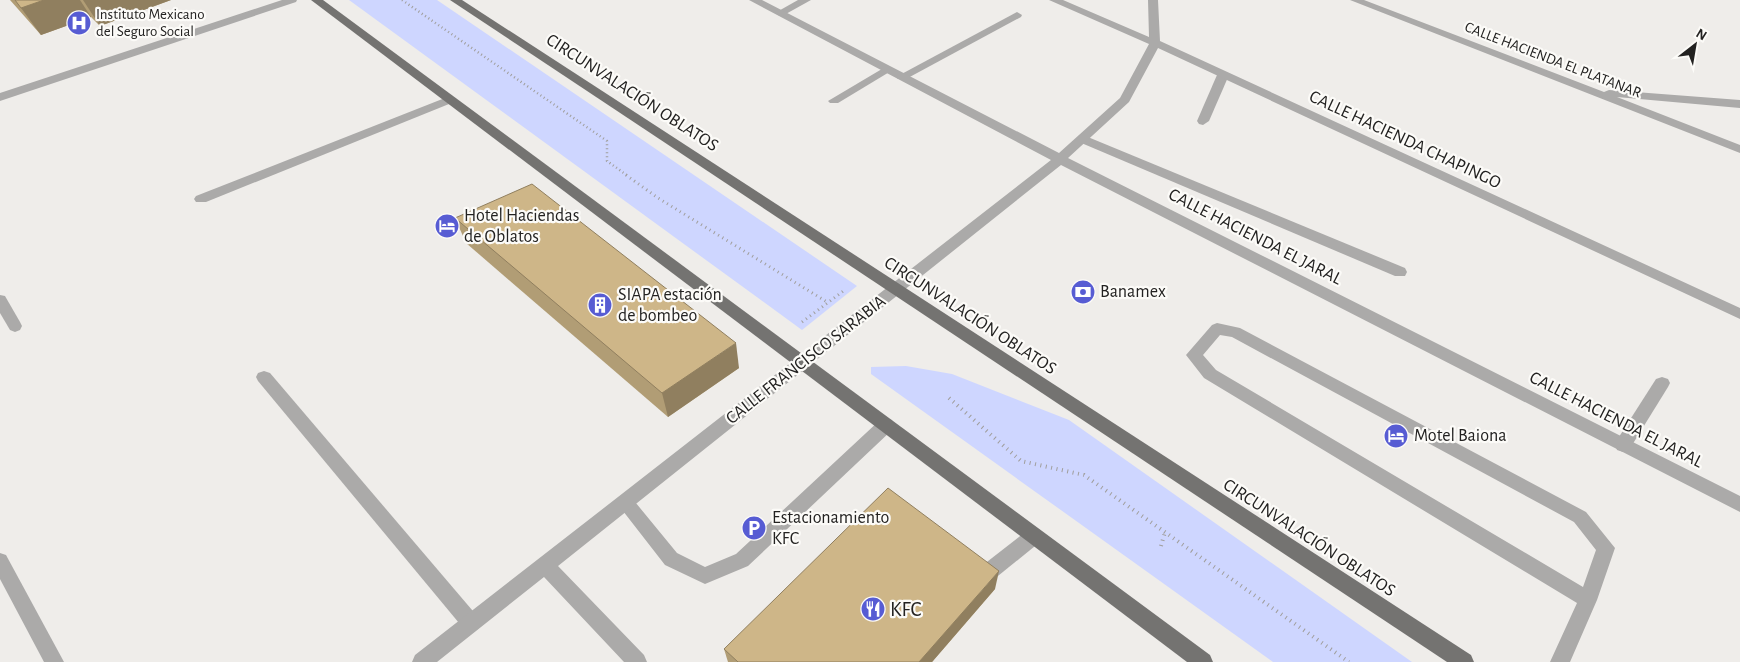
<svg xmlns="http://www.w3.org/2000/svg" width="1740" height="662" font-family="'Alegreya Sans',sans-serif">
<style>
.green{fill:#ced6ff}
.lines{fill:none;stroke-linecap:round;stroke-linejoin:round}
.path-far2{stroke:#a09e9c;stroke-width:2.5;stroke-dasharray:1 3;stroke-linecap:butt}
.path-far1{stroke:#a09e9c;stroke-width:3;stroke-dasharray:1 4;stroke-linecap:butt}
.path{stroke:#a09e9c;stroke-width:4;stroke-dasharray:1 4.5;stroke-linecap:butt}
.service{fill:#abaaa9;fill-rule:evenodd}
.minor{fill:#abaaa9;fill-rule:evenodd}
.primary{fill:#747371;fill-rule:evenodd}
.wall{fill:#b19d75}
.shaded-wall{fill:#907f5f}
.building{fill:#ceb688;stroke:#907f5f}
.labels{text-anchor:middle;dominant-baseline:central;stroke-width:4.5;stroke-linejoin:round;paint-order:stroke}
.far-poi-label{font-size:15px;fill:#232221;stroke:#fcfbf8;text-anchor:start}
.far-street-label{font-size:15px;fill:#232221;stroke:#fcfbf8}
.street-label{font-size:18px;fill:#232221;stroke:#fcfbf8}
.poi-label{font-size:18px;fill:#232221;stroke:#fcfbf8;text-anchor:start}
.near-poi-label{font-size:21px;fill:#232221;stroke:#fcfbf8;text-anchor:start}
</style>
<rect width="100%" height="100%" fill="#efedea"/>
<g class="green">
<polygon points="349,0 437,0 857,286 802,330"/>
<polygon points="906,366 952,374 1069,420 1412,662 1273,662 871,374 871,367"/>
</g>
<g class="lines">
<polyline class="path-far2" points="402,0 607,141 607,161 628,176"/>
<g class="path-far1">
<polyline points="626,175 658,198 827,302"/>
<polyline points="802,322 846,289"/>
</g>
<g class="path">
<polyline points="949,398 1021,461 1084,475 1349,662"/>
<polyline points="1161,546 1165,532"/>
</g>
<g class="service">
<polygon points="798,0 811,0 784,15 780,16 775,13"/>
<polygon points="1017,12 1022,15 1021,17 906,79 898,79 896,77"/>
<polygon points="887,66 893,69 891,71 838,103 830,103 828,101"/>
<polygon points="1223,72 1229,75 1209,121 1203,125 1199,124 1197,121 1217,75"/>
<polygon points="450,96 456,100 454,102 206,202 196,202 194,199 196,196"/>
<polygon points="1083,135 1405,268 1407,272 1405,276 1395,276 1079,142 1077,139 1079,136"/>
<polygon points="0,295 5,296 20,322 22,326 20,330 15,332 10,330 0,313"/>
<path d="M1217,323l23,5 346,184 29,36 -18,52 -27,62h-20l27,-59 -373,-225 -18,-23 26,-30zM1220,335l12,2 342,185 22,28 -13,37 -367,-217 -13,-15z"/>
<polygon points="264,371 270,373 478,617 481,623 478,629 471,632 464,629 258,381 256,377 258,373"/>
<polygon points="1662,377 1668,379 1670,383 1668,387 1629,450 1623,452 1617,450 1615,445 1617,440 1656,379"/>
<polygon points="886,418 892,420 894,425 892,430 748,566 705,584 665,565 616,502 619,497 625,495 631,497 677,553 705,567 736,554 880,420"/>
<polygon points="1034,528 1040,530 1043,536 1040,542 988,584 981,586 974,584 972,578 974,572 1028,530"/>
</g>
<g class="minor">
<polygon points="282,0 297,0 296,2 0,101 0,93"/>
<polygon points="749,0 762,0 1059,153 1120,98 1149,44 1049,0 1063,0 1149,37 1148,0 1158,0 1160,41 1740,308 1740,319 1158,48 1129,102 1068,158 1740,496 1740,512 1061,165 558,566 644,655 647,662 624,662 544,577 437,662 412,662 415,655 1051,160"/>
<polygon points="1350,0 1364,0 1604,92 1609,90 1740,100 1740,108 1617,97 1740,145 1740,153"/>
<polygon points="0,553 6,555 64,662 44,662 0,579"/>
</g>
<g class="primary">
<polygon points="311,0 323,0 1210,655 1213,662 1187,662"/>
<polygon points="450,0 462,0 1471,655 1474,662 1447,662"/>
</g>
</g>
<g class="wall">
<polygon points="10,0 171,0 100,26 91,17 41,35"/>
<polygon points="455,218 739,368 668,417 466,243"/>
<polygon points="995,589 932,662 728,662 724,649"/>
</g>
<g class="shaded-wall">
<polygon points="44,0 80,0 91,17 41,35 21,8"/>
<polygon points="83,0 171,0 100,26"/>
<polygon points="736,343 739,368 668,417 662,393"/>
<polygon points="999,571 995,589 932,662 919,662"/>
</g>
<g class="building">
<polygon points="15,0 44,0 21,8"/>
<polygon points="532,184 736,343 662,393 455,218"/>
<polygon points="888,488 999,571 919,662 738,662 724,649"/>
</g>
<defs>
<symbol id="hospital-disc" viewBox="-11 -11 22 22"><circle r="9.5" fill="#575cd3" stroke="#fcfbf8"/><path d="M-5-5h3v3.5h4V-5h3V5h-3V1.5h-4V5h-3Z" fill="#fff"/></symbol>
<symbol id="hotel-disc" viewBox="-11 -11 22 22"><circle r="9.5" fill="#575cd3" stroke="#fcfbf8"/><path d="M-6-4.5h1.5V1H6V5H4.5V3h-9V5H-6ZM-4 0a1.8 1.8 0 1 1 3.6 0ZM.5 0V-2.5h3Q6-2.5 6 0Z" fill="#fff"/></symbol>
<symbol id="bank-disc" viewBox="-11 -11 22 22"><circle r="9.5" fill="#575cd3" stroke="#fcfbf8"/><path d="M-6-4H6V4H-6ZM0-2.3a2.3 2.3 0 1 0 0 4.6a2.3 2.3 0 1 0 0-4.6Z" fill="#fff"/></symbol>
<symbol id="building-disc" viewBox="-11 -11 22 22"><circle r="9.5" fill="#575cd3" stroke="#fcfbf8"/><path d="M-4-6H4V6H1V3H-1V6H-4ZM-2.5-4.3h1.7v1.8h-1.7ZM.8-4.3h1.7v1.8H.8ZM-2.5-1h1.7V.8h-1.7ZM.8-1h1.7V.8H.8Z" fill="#fff"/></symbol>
<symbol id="parking-disc" viewBox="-11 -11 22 22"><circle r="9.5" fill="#575cd3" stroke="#fcfbf8"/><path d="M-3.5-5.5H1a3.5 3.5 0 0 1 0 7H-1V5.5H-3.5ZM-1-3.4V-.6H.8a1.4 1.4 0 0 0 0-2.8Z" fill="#fff"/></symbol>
<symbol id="restaurant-disc" viewBox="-11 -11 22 22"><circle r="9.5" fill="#575cd3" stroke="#fcfbf8"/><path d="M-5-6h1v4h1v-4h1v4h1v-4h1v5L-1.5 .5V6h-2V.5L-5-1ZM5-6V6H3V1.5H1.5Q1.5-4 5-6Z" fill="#fff"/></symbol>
</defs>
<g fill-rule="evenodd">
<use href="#hospital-disc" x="65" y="9" width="28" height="28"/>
<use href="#hotel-disc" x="433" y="212" width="28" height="28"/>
<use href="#bank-disc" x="1069" y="278" width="28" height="28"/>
<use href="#building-disc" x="586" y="291" width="28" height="28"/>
<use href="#hotel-disc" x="1382" y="422" width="28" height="28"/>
<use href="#parking-disc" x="740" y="514" width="28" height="28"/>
<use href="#restaurant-disc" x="859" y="595" width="28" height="28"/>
</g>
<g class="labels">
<g class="far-poi-label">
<text x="96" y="14">Instituto Mexicano<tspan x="96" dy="17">del Seguro Social</tspan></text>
</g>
<g class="far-street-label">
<text transform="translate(1553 60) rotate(21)">CALLE HACIENDA EL PLATANAR</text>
</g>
<g class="street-label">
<text transform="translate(632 93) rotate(33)">CIRCUNVALACIÓN OBLATOS</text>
<text transform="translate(1405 140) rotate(25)">CALLE HACIENDA CHAPINGO</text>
<text transform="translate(1255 237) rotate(27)">CALLE HACIENDA EL JARAL</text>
<text transform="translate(970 316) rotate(33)">CIRCUNVALACIÓN OBLATOS</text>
<text transform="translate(806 360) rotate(-38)">CALLE FRANCISCO SARABIA</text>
<text transform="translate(1616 420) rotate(27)">CALLE HACIENDA EL JARAL</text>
<text transform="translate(1309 538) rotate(33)">CIRCUNVALACIÓN OBLATOS</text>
</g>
<g class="poi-label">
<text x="464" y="216">Hotel Haciendas<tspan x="464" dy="21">de Oblatos</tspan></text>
<text x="1100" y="292">Banamex</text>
<text x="618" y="295">SIAPA estación<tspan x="618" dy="21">de bombeo</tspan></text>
<text x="1414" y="436">Motel Baiona</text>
<text x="772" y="518">Estacionamiento<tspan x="772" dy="21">KFC</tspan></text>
</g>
<g class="near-poi-label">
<text x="890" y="609">KFC</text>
</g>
</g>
<g transform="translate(1695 45) rotate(31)" stroke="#fcfbf8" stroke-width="4" paint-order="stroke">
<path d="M0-4L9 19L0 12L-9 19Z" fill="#232221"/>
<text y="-8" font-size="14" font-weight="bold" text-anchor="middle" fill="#232221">N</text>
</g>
</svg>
